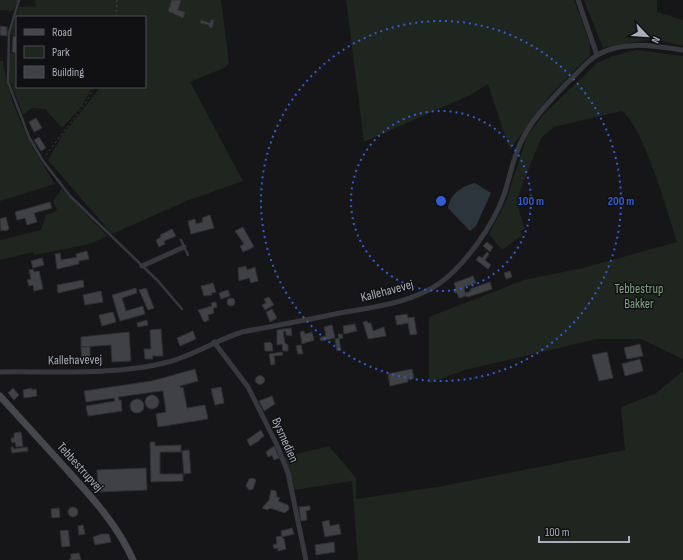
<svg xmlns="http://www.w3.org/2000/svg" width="683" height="560" font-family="'Sofia Sans Condensed',sans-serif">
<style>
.green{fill:#1e261f}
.water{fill:#2c353c}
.building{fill:#404145;stroke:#303034}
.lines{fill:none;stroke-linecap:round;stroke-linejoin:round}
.path{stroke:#3d3f44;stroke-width:1;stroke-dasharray:2 3;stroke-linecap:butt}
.lane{stroke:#37383d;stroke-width:2.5}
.street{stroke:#37383d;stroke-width:5}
.secondary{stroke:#45474d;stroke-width:7}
.ring{fill:none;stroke:#325cd3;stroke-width:2;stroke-dasharray:2 4}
.labels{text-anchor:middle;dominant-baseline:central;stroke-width:3;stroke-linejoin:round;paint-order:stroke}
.park-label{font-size:13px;fill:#7fa381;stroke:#111113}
.street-label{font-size:13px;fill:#a8adb8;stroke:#111113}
.centre{fill:#325cd3;stroke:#111113;stroke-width:2}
.ring-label{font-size:12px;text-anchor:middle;font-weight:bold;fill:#325cd3;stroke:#111113;stroke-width:3;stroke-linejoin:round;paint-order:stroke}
</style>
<rect width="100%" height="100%" fill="#161618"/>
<g class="green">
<polygon points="0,0 18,0 13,11 0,10"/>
<polygon points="35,0 221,0 229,63 226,67 190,82 243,181 189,200 112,234 48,160 62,136 99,89 92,87 145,87 145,17 17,17 17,35 10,35 19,7 36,6"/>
<polygon points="346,0 574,0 590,43 590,55 549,96 510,150 488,84 470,95 364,142"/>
<polygon points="584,0 657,0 657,12 683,20 683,46 653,39 603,48"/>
<path d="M636,50l47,6v303l-42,-20h-44l-132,31 -36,13v-66l95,-37 59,-12 94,-26c-9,-29 -33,-114 -55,-131l-68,16 -13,11 -22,55v18l6,18 -5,2 2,4 -20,15 -13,-16 17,-33 21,-65 16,-21 54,-52 16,-7z"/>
<polygon points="10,53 17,54 17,87 92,87 82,106 62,128 45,109 32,108 23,115 9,78"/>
<path d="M0,61h3c6,45 28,85 52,123l-55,17z"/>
<polygon points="62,189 107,236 90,244 34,255 33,252 0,260 0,240 41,230 46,215 57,211 53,201"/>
<polygon points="683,371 683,560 358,560 352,481 294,490 285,457 329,446 356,478 356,499 443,486 625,450 621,407 655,394"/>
</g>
<path class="water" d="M475,183l16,10 -15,33 -6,5 -22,-23c2,-14 14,-22 27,-25z"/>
<g class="building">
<polygon points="172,0 181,0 178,10 185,12 183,18 168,11"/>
<polygon points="201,20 210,23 211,20 214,20 212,28 209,27 209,25 200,23"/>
<polygon points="0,26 7,27 7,36 0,35"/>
<polygon points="13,36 17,37 17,53 12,52"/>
<polygon points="36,118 42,128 34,132 29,122"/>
<polygon points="39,137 46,148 41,151 34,140"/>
<polygon points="50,202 52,208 34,213 37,222 27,225 25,218 17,220 15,212"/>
<polygon points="210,215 214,228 191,234 188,221 195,219 196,224 203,222 202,218"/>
<polygon points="6,217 9,229 5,231 4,230 1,231 0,219"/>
<polygon points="243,227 254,247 243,252 240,246 244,244 235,231"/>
<polygon points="172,229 176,236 164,241 165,244 159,247 156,240 161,237 160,235"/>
<polygon points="487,242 493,247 490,252 483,246"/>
<polygon points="87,251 89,259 79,261 79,264 57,269 55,254 60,253 61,260 77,257 76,254"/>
<polygon points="487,252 489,254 485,260 491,265 488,269 476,260 479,256 482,258"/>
<polygon points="42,258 44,265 33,268 31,261"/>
<polygon points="246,266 247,270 255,267 258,281 251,283 249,278 239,281 238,268"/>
<polygon points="33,269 34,272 39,271 43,289 34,291 33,285 29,286 27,280 31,279 29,270"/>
<polygon points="510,271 512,277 506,279 504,273"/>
<polygon points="473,276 476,283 464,287 466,296 459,298 457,293 455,293 453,290 456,289 454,283"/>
<polygon points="83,280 84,287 58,293 57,285"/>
<polygon points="490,282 492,289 468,297 466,296 465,293 471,291 470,289"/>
<polygon points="213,283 216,292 211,293 212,295 204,296 201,286"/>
<polygon points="136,288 137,293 122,298 126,311 143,306 145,314 120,321 112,295"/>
<polygon points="146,288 154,308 148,310 139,290"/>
<polygon points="228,290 230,296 221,299 219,293"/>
<polygon points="101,291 103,302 85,305 83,295"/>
<polygon points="269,297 274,305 265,310 262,305 266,303 264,299"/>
<circle cx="231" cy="302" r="4"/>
<polygon points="216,302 217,307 213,308 214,313 208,315 209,320 204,322 198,310 212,306 211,303"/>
<polygon points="272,309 277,318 270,322 266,312"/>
<polygon points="113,312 116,322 102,326 99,315"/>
<polygon points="407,314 408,318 414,317 417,334 410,335 408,323 397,325 395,316"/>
<polygon points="147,320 148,325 138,327 137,323"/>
<polygon points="367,321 368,323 371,323 373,331 384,327 386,336 368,339 363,322"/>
<polygon points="355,324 357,331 344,334 343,326"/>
<polygon points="332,325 335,338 322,341 320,340 321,337 326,336 324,327"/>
<polygon points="291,328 292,336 286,335 286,331 283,332 285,343 288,345 288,351 283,351 282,344 277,345 277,330"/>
<polygon points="161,329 163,356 152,356 153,359 145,359 144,349 151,349 150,330"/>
<polygon points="193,331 196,339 180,346 177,338"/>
<polygon points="304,331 305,334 312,332 314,340 302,344 300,332"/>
<polygon points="129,332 131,361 112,362 111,345 81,347 81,337"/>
<polygon points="338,334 342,334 343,338 339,339 341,350 337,351 335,339 339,338"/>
<polygon points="270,342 272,344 273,351 265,351 264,343"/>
<polygon points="640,344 643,356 627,359 624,348"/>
<polygon points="301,345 303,354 298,354 296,346"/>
<polygon points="81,347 90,347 90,360 82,361"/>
<polygon points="282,352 283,355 274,356 275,364 271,365 269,354"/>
<polygon points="607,352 613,378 599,381 592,355"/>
<polygon points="640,359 643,371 625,376 622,364"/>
<polygon points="195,369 198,381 180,386 181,388 183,387 187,408 205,405 208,419 158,427 156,414 166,412 163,391 161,391 118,397 119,400 121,400 122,411 88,416 86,406 115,401 114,398 86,402 84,391 152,381"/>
<polygon points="412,369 414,378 408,379 408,382 390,386 388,374"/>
<circle cx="260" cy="380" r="4.5"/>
<polygon points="221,387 224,403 215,405 211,389"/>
<polygon points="13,388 19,395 14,400 8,393"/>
<polygon points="32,388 32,390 36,389 37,396 24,398 23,390"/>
<circle cx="152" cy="402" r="7"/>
<polygon points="272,396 275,404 264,411 259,401"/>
<circle cx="137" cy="406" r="7"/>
<polygon points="261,430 264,436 259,440 259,441 250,446 247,440"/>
<polygon points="21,432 23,446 16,447 15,442 12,443 11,438 14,438 14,433"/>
<polygon points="150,442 155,442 155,446 181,445 181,452 160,452 160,474 183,474 183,481 151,482"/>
<polygon points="274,446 279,458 274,460 272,455 268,457 266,452"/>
<polygon points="11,447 13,447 14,449 27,447 28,451 12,453"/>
<polygon points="189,450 191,473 184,474 182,451"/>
<polygon points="146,468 147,490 98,492 97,470"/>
<polygon points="253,478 256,480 253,489 249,490 246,486 249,479"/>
<polygon points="271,490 276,491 277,497 280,498 278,501 288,505 289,509 285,513 270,508 268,510 262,508 269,500"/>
<polygon points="310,506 310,510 306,511 307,520 301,521 299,507"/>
<circle cx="73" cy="512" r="5"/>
<polygon points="59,508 60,517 52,518 51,509"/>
<polygon points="329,520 330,526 339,524 341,534 325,537 322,522"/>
<polygon points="83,525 85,534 79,535 78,526"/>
<polygon points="292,528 294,534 282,537 281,531"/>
<polygon points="68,530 70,546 62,547 60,531"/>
<polygon points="101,534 109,534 111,542 95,545 93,537"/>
<polygon points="281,536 284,539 286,549 278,551 278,548 274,549 273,545 277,544 276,537"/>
<polygon points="334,542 335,552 316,555 315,545"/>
<polygon points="79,553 81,560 69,560 71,559 71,554"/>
</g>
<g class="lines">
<g class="path">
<polyline points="116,17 117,0"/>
<polyline points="46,155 85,104 94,87"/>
</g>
<g class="lane">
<polyline points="19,0 9,33 8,82 29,137 43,161 70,196 158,281 182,309"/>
<polyline points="181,240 188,255"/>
</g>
<g class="street">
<polyline points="578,0 597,55"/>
<polyline points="142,266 184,247"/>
<polyline points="214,342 248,387 277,445 288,473 306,560"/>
<path d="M0,372c54,-1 115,4 168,-10 24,-6 49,-22 74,-30 32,-6 65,-12 98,-19 33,-6 72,-10 100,-30 26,-19 53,-58 64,-88 6,-18 9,-39 19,-57 10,-20 27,-37 43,-54 10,-9 20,-22 31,-29 26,-15 58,-9 86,-5"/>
</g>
<path class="secondary" d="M0,396c20,22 40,44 60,66 27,30 57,61 73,98"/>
</g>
<g class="ring">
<circle cx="441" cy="201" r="90"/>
<circle cx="441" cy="201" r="180"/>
</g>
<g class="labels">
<g class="park-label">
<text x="639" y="289">Tebbestrup<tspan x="639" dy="15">Bakker</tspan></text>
</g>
<g class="street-label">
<text transform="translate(387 291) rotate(-15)">Kallehavevej</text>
<text transform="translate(75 360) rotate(-1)">Kallehavevej</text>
<text transform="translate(285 440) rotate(66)">Bysmedien</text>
<text transform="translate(80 467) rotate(48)">Tebbestrupvej</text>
</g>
</g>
<circle cx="441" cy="201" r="6" class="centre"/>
<g class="ring-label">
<text x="531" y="205">100 m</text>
<text x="621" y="205">200 m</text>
</g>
<rect x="16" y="16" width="130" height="72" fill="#111113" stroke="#4d4f55"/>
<rect x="24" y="29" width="20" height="6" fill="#45474d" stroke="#4d4f55"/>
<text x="52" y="36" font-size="12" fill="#a8adb8">Road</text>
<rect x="24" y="46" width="20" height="12" fill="#1e261f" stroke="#4d4f55"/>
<text x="52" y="56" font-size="12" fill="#a8adb8">Park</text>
<rect x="24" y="66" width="20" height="12" fill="#404145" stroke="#4d4f55"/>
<text x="52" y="76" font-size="12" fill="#a8adb8">Building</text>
<g transform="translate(647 36) rotate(115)" stroke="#111113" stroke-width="3" paint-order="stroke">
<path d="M0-3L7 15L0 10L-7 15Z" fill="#a8adb8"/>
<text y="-6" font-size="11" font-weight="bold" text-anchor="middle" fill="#a8adb8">N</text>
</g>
<path d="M539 536v6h90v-6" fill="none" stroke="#a8adb8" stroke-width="2"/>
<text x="545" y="536" font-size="12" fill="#a8adb8" stroke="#111113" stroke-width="3" paint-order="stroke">100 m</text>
</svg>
